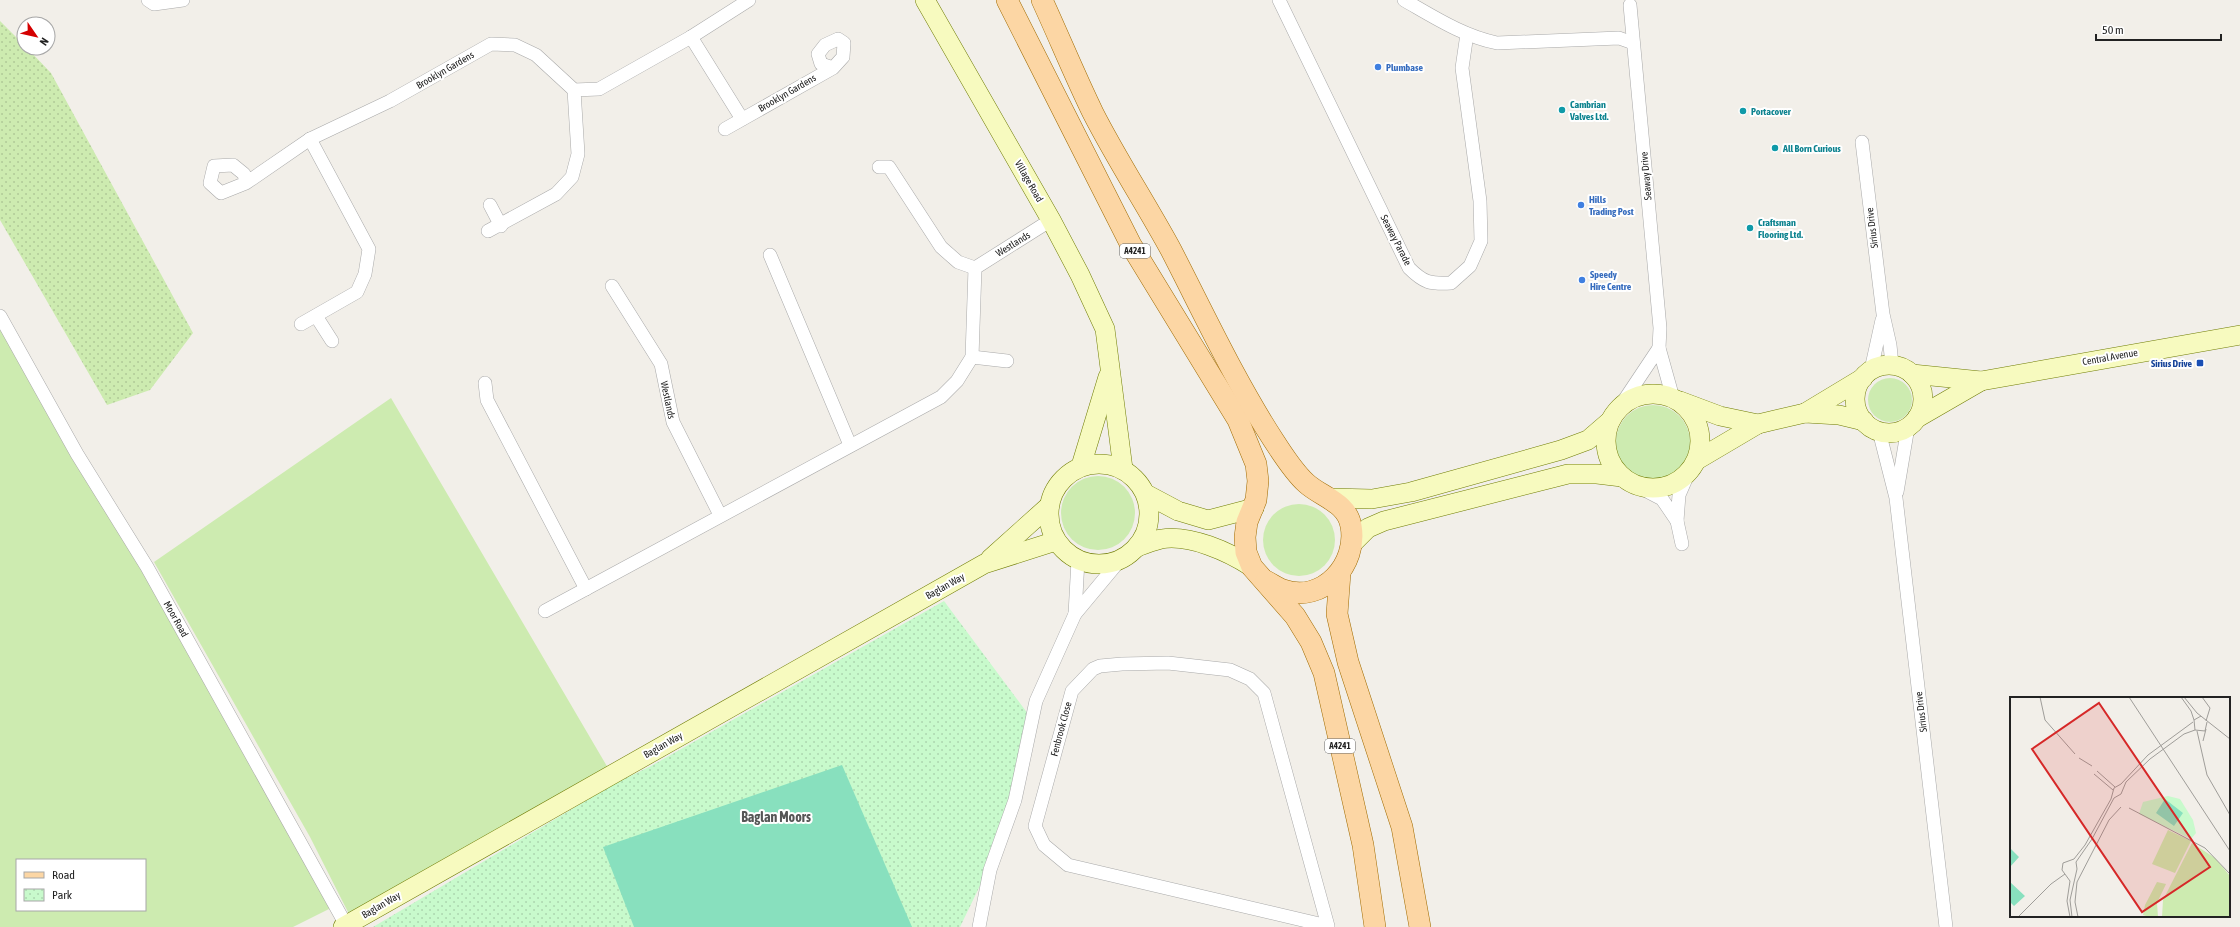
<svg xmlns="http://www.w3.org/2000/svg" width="2240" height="927" font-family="'Asap Condensed',sans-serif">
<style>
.grass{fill:#cdebb0;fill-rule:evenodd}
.park{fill:url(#park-dots)}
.garden{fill:url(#garden-dots)}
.pitch{fill:#88e0be}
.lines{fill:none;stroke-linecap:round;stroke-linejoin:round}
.street-casing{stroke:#a9a9a9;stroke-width:14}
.secondary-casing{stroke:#707d05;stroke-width:20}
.primary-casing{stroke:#a06b00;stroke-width:22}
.street{stroke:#fff;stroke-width:13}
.secondary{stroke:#f7fabf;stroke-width:19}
.primary{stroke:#fcd6a4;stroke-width:21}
.shop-dot{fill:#3f7fe0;stroke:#fff;stroke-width:1.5}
.culture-dot{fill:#0f9aa8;stroke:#fff;stroke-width:1.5}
.transit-dot{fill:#1a4fb4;stroke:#fff;stroke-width:1.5}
.labels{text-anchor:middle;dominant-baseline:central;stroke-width:4;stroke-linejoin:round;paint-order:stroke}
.shield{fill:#fff;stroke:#646464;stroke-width:1}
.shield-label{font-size:9px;font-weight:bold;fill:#222}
.shop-label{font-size:10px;font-weight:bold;fill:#366cbe;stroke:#fff;text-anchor:start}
.street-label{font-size:10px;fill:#222;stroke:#fff}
.culture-label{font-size:10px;font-weight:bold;fill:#0d838f;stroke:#fff;text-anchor:start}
.transit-label{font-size:10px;font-weight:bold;fill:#164399;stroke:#fff;text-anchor:end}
.district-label{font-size:14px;font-weight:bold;fill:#555;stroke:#fff}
.inset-road{fill:none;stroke:#9f9d99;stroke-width:1}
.view{fill:#d62828;fill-opacity:0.15;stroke:#d62828;stroke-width:2}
.inset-edge{fill:none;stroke:#222;stroke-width:2}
</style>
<defs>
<pattern id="park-dots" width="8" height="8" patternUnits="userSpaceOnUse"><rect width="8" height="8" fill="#c8facc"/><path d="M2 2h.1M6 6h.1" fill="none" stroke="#acd6af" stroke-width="1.8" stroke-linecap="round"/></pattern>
<pattern id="garden-dots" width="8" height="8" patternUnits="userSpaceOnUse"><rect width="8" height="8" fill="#cdebb0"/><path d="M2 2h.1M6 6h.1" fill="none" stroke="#b0c997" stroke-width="1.8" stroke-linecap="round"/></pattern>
</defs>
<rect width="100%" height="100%" fill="#f2efe9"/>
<g class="grass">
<path d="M0,316l335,590 -42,21h-293zM17,860h128v50h-128z"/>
<circle cx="1890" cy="400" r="22"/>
<polygon points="391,398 608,768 350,916 310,837 154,562"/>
<circle cx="1653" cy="442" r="37"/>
<circle cx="1098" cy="513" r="37"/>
<circle cx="1299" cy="540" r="36"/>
</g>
<polygon class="park" points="944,601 1028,714 1014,795 989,867 960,927 373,927 616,783 651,766"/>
<polygon class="garden" points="0,21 24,45 24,48 27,48 51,73 193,333 150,390 107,405 0,220"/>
<polygon class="pitch" points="842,765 912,927 634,927 603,847"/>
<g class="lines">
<defs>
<g id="street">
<polyline points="148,0 154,4 183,0"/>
<path d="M1279,0l130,268c15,15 21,16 42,15l19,-17 11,-25 -1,-40 -18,-133 5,-34"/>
<path d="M1404,0c30,17 59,36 93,43l122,-5 14,5"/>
<polyline points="1630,5 1660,328 1659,348"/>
<polyline points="691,37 742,119"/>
<polyline points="725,129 833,68 843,57 844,43 838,39 825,45 818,54 821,64 833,68"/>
<polyline points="1862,142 1883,314 1890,345 1892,365"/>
<polyline points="879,167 889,167 941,247 958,262 975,268"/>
<polyline points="246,183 244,174 233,165 214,166 210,183 221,193 246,183 310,139 390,101 491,44 515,45 536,55 574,90 599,89 691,37 749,0"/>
<polyline points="490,205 501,226"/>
<polyline points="488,231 556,194 572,177 578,154 574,90"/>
<polyline points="770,255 850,445"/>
<polyline points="612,286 661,364 673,422 720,515"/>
<polyline points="0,316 77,454 147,567 346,925"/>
<polyline points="316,316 332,341"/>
<polyline points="301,324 357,292 365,274 369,249 310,139"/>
<polyline points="972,357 1007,361"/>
<polyline points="1871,370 1882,320"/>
<polyline points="485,383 487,400 586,589"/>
<polyline points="1619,408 1659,348 1673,398"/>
<polyline points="1879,431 1896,498 1946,927"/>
<polyline points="1637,486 1662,499 1677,521 1679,495 1689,472"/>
<polyline points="1897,492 1908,427"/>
<polyline points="1677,521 1682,544"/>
<polyline points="545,611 941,397 957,381 972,357 975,268 1051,220"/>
<polyline points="1075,614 1078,560"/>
<polyline points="1328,926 1068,865 1044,845 1035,826 1072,691 1093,669 1100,666 1122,664 1168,663 1230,670 1250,679 1264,693 1328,926 1328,927"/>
<polyline points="979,927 990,870 1015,800 1036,701 1075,614 1120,560"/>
</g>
<g id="secondary">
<polyline points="925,0 1051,220 1080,275 1105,329 1123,469"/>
<circle cx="1889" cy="399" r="34"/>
<polyline points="1912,374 1981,381 2240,335"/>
<circle cx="1653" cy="441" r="47"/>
<polyline points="1680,401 1720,416 1758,424"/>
<polyline points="1805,413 1863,378"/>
<polyline points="1917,418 1981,381"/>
<polyline points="1697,460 1758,424 1805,413 1839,415 1864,421"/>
<circle cx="1099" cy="514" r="50"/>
<polyline points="1081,466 1108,377"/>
<polyline points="1146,494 1178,511 1208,520 1254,508"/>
<polyline points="1330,498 1372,499 1411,492 1561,450 1588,440 1610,421"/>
<polyline points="1352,544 1368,528 1384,521 1568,474 1597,474 1622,477"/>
<path d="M1137,547c8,-3 16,-6 24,-8 29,-5 68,13 91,28"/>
<polyline points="990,559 1049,506"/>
<polyline points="343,927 984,564 1056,541"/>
</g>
<g id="primary">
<polyline points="1007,0 1131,245 1238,420 1256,464 1258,481 1256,500 1247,522 1245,537 1246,552 1252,567 1295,616 1311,642 1324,673 1363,845 1375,927"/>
<path d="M1042,0c17,37 33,76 51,113 24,47 53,91 78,137 33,64 64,131 103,191 10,15 19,30 32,42 15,14 41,19 45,43 7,38 -28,78 -68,64 -6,-2 -11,-6 -17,-9"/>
<polyline points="1340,573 1337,614 1348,662 1402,827 1420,927"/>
</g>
</defs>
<use href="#street" class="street-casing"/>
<use href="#secondary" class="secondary-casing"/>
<use href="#primary" class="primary-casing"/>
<use href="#street" class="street"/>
<use href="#secondary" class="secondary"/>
<use href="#primary" class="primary"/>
</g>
<g class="shop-dot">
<circle cx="1378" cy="67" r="4"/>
<circle cx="1581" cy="205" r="4"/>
<circle cx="1582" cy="280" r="4"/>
</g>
<g class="culture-dot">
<circle cx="1562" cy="110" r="4"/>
<circle cx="1743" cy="111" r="4"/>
<circle cx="1775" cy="148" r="4"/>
<circle cx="1750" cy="228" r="4"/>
</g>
<rect class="transit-dot" x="2196" y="359" width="8" height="8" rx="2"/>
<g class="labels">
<g class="shield">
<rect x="1120" y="244" width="30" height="14" rx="3"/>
<rect x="1325" y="739" width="30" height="14" rx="3"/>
</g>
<g class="shield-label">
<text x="1135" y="251">A4241</text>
<text x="1340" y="746">A4241</text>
</g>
<g class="shop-label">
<text x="1386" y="67">Plumbase</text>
<text x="1589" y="199">Hills<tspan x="1589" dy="12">Trading Post</tspan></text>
<text x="1590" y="274">Speedy<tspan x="1590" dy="12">Hire Centre</tspan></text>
</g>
<g class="street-label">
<text transform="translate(445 70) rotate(-30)">Brooklyn Gardens</text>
<text transform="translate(787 93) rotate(-30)">Brooklyn Gardens</text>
<text transform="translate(1646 176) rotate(-95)">Seaway Drive</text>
<text transform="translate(1029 181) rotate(60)">Village Road</text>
<text transform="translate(1872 228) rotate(-97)">Sirius Drive</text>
<text transform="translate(1396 240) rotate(63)">Seaway Parade</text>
<text transform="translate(1013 244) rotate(-32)">Westlands</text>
<text transform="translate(2110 357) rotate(-10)">Central Avenue</text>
<text transform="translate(668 400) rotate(78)">Westlands</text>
<text transform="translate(945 586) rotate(-29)">Baglan Way</text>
<text transform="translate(176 619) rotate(61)">Moor Road</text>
<text transform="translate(1921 712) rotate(-97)">Sirius Drive</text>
<text transform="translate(1061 729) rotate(-75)">Fenbrook Close</text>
<text transform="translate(663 745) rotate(-29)">Baglan Way</text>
<text transform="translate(381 905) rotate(-30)">Baglan Way</text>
</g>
<g class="culture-label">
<text x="1570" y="104">Cambrian<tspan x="1570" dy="12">Valves Ltd.</tspan></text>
<text x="1751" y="111">Portacover</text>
<text x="1783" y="148">All Born Curious</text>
<text x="1758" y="222">Craftsman<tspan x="1758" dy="12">Flooring Ltd.</tspan></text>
</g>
<g class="transit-label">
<text x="2192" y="363">Sirius Drive</text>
</g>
<g class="district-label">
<text x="776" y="817">Baglan Moors</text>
</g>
</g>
<g transform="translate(2010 697)">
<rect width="220" height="220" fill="#f2efe9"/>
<path d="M158,133l23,11 -16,32 -23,-9zM182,146l23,15 15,18v41h-68l1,-17z" fill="#cdebb0"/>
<path d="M158,99l12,3 13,21 3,13 -5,6 -52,-25 4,-12z" fill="#c8facc"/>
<path d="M147,185l9,2 -9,19 1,14h-9l-6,-2 2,-10z" fill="#cdebb0"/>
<path d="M155,102l18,14 -9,13 -18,-13zM0,151l9,9 -9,10zM0,185l15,14 -11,10 -4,-4z" fill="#88e0be"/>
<path class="inset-road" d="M30,0l5,23 30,34M119,0l101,154M171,0l10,14 3,9M174,0l13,16 33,26M192,0l8,11 -4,13M191,19l-7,4 1,10 10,1 2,-9M187,34l10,44 23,40M193,44l3,-12M69,61l13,8M87,74l18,16M84,77l19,16M119,111l76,40 25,26M8,220l33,-33 14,-10M60,220l-3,-16 3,-20 -8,-11 1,-7 11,-4 11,-14 26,-46 3,-11 7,-4 27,-29 45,-33M62,220l-2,-17 7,-31 -1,-7 16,-23 22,-41 7,-4 5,-12 24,-23 34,-25 11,-4M68,220l-3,-15 2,-20 32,-62 12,-13"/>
<path class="view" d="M89,6l111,164 -68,45 -110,-163z"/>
<rect width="220" height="220" class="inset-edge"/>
</g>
<rect x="16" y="859" width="130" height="52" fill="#ffffff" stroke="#a7a7a7"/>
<rect x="24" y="872" width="20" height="6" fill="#fcd6a4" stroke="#a7a7a7"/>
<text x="52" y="879" font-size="12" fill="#222222">Road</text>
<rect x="24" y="889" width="20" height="12" fill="url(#park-dots)" stroke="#a7a7a7"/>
<text x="52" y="899" font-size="12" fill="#222222">Park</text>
<g transform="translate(36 36) rotate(124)"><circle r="19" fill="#ffffff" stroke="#a7a7a7"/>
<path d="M0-3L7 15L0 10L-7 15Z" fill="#d40000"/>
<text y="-6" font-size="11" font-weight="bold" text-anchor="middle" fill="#222222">N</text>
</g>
<path d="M2096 34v6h125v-6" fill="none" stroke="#222222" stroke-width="2"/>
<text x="2102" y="34" font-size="12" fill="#222222" stroke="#ffffff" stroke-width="3" paint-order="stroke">50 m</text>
</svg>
